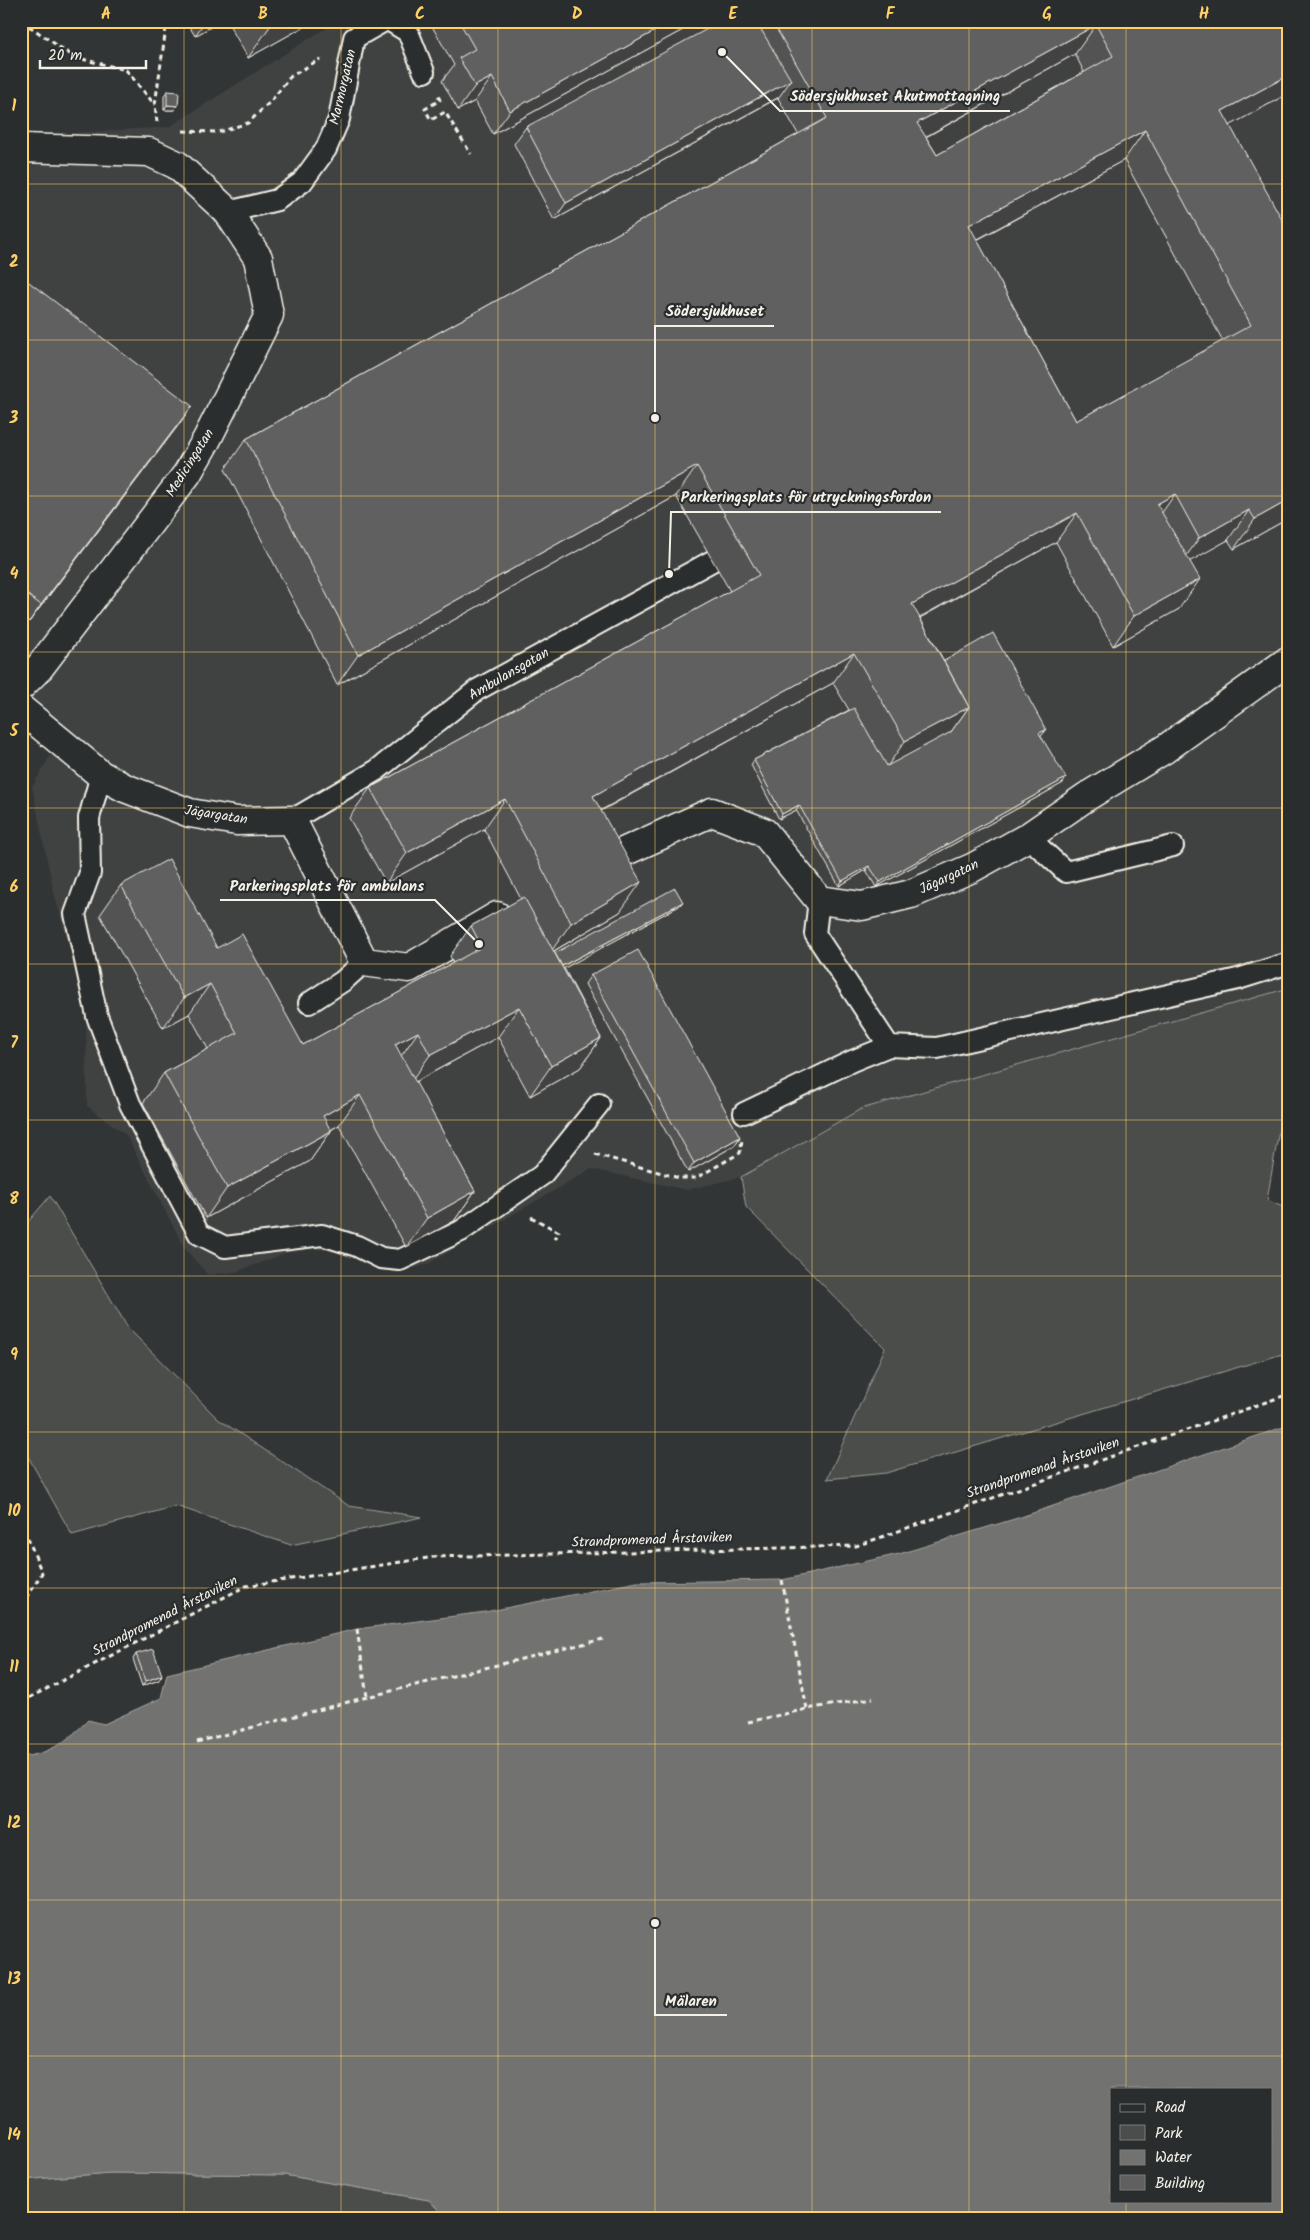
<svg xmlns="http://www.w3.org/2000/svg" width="1310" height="2240" font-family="Kalam,sans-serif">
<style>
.built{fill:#404242}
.green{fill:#4b4d4c;stroke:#a09f9a}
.water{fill:#727370;stroke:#a6a5a0;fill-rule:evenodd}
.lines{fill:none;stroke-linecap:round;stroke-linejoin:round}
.service-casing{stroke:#f4f1e8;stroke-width:24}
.minor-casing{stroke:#f4f1e8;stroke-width:31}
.path{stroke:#f4f1e8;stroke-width:3;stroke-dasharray:5 4;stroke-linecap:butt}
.service{stroke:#2a2d2e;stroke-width:20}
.minor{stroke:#2a2d2e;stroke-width:28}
.wall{fill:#525352;stroke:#f4f1e8;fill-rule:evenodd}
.shaded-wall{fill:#424342;stroke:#f4f1e8}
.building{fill:#5f605f;stroke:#f4f1e8;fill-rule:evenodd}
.grid{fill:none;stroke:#ffd166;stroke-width:1;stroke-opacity:0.55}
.labels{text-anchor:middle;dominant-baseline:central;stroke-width:4.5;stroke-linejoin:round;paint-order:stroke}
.street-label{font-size:14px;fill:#f4f1e8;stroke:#2a2d2e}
.leader{fill:none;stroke:#f4f1e8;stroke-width:2}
.callout-dot{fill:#f4f1e8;stroke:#2a2d2e;stroke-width:2}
.callout-label{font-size:15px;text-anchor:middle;font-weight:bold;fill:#f4f1e8;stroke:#2a2d2e;stroke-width:4.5;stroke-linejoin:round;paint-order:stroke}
.neatline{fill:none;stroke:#ffd166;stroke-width:2}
.grid-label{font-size:16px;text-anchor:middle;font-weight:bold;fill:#ffd166}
</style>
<rect width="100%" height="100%" fill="#323535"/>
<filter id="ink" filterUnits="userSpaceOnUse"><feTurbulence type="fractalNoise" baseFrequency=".02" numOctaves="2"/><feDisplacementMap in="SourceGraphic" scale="10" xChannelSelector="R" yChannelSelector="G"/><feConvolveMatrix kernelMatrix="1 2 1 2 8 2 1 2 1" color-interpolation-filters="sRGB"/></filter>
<g filter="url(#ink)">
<polygon class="built" points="337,21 1289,21 1289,988 861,1109 741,1177 687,1190 591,1169 428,1264 404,1271 382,1271 335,1251 314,1249 286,1253 236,1272 208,1275 185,1249 126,1135 87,1106 86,1006 54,893 32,787 64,732 21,700 21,136 169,127"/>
<g class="green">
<polygon points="1289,988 1289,1071 1267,1200 1289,1210 1289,1352 886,1473 827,1479 885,1348 746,1207 741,1177 861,1109"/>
<polygon points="50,1196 128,1328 218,1419 349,1506 422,1517 291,1545 176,1506 72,1535 21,1444 21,1230"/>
<polygon points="111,2173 284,2175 429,2200 447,2219 21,2219 21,2180"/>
</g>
<path class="water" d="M1289,1425v794h-842l-18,-19 -145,-25 -173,-2 -90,7v-423c30,-3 47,-17 67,-37l16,4 57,-26 6,-24 190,-45 128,-17 152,-30 145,-2 117,-26 122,-37zM1111,2089h160v112h-160z"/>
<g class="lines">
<defs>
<g id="service">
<polyline points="390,21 408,32 424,72"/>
<polyline points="228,212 277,200 302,182 326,149 339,119 354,38 384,21"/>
<polyline points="101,775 89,818 90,873 75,914 97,1016 130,1104 199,1234 225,1247 322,1235 357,1246 381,1258 400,1260 461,1231 542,1175 599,1104"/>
<polyline points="292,820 377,770 477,690 712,561"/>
<polyline points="1028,837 1066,872 1173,846"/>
<polyline points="819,900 815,934 889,1046 937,1048 1238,979 1289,963"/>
<polyline points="309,1003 343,981 364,962"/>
<polyline points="744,1113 852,1061 889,1046"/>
</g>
<g id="minor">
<polyline points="21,148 149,152 177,165 228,212 258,258 269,315 207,439 187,474 39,668 21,686"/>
<polyline points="21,709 101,775 125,788 190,813 237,821 292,820 364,962 409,968 497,916"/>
<polyline points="599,863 712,812 764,832 819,900 862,906 911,894 972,868 1028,837 1086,797 1165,749 1289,660"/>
</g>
</defs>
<use href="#service" class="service-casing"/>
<use href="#minor" class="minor-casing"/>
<g class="path">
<polyline points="29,26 74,57 126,70 155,105"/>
<polyline points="21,35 34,21"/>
<polyline points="438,96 440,100 425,109 431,120 445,112 471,154"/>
<polyline points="157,122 155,105 167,21"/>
<polyline points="183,131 219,132 248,123 271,101 290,77 320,59"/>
<polyline points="595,1154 679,1178 696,1178 740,1153 742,1140"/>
<polyline points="531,1217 559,1232 555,1239"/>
<polyline points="21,1521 42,1573 21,1606"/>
<polyline points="782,1580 807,1709"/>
<polyline points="357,1629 367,1697"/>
<polyline points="21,1702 246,1586 434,1557 856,1546 1289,1394"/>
<polyline points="748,1722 807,1709 873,1698"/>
<polyline points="197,1742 367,1697 607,1638"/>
</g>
<use href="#service" class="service"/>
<use href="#minor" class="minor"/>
</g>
<g class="wall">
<polygon points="186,21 221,21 195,36"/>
<polygon points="227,21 310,21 307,25 248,58"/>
<polygon points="429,21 699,21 493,134 475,101 458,110 442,81 454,65"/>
<path d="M759,21h530v72l-59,32 59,393 -55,31 -6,-9 -39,21 -10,48 -66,37 -57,-104 -136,76 24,43 102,69 -4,5 -2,1 23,47 -187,104 -10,-17 -27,16 -43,-76 -17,9 -28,-54 3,-5 95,-50 -16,-27 -232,128 19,101 -66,39 1,2 124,-47 -115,62 37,70 -21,30 -50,28 -32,-59 -83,45 60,109 -21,30 -48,26 -67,-122 -8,5v1l-21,30 -104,57 -63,-115 21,-30 44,-24 -19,-35 -26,14 -63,-113 21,-30 96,63 86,97 150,-82 -3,-7 21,-30 50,-27 -37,-70 -98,54 -37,-65 21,-30 360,-197 -54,-95 -339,189 -112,-216 21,-30 552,-305 -20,-36 -224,122 -40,-76 12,-17 231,-104zM1075,54l9,18 -147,83 -11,-18zM1124,160l99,181 -147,80 -99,-181z"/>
<polygon points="167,91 178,106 174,110 164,110 164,96"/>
<polygon points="21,276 180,423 29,622 21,616"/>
<polygon points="591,975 740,1137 734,1146 688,1172 585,984"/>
<polygon points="136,1654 159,1680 142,1686 133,1659"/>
</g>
<g class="shaded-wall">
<polygon points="205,21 221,21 195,36"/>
<polygon points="275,21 310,21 307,25 248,58 273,22"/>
<polygon points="673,21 699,21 493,134 510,111"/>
<polygon points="1096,25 1075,54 896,153 917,123"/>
<polygon points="1289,75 1289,93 1202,141 1222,111"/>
<polygon points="492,77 475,101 458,110 475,86"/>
<polygon points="791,80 779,97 554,220 566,203"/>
<polygon points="167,105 178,106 174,110 164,110"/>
<polygon points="1145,130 1124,160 948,255 969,225"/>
<polygon points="192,406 180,423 29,622 41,605"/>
<polygon points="697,466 676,496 337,685 358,655"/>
<polygon points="1175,494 1154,524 1157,504"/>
<polygon points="1289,500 1289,518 1234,549 1255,519"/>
<polygon points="1249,510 1228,540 1178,568 1199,538"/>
<polygon points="1077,513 1056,542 891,633 912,604"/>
<polygon points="1200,579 1179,609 1113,646 1134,616"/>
<polygon points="854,653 833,683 572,826 593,796"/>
<polygon points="969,707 948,736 884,771 905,741"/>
<polygon points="1046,730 1042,735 1036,738 1039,733"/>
<polygon points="1066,778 1063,783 876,887 880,882"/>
<polygon points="505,799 484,829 386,883 407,853"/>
<polygon points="799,805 796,810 779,819 782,814"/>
<polygon points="869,866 866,870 839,886 842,881"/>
<polygon points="641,882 620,912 550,953 571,923"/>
<polygon points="683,902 679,906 535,984 538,979"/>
<polygon points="210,984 189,1014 163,1028 184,998"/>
<polygon points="519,1007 498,1037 409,1085 430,1055"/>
<polygon points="418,1032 397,1062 395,1044"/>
<polygon points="601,1038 580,1068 530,1096 551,1066"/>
<polygon points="360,1095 339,1125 302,1146 323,1116"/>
<polygon points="331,1131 310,1161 206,1218 227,1188"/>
<polygon points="740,1137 734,1146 688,1172 694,1163"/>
<polygon points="475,1191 454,1221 406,1247 427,1218"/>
<polygon points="162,1675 159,1680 142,1686 146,1681"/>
</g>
<g class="building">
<polygon points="459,21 673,21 510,111 492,77 475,86 459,58 475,49"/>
<polygon points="722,21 756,21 791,80 566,203 526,127"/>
<path d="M772,21h517v54l-67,36 67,121v268l-34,19 -6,-9 -50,28 -24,-44 -18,10 43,75 -66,37 -57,-103 -165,91 57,103 -64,34 -51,-88 -261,143 48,86 -70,41 -66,-124 -98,54 -37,-65 389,-213 -62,-109 -339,189 -112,-216 581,-321zM1096,25l17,31 -176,99 -20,-32zM1145,130l106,195 -175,96 -107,-196z"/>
<polygon points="167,91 179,92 178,106 167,105"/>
<polygon points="21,276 192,406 41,605 21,590"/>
<polygon points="993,633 1046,730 1039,733 1066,778 880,882 869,866 842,881 799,805 782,814 754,760 854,708 887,766 951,732 969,707 944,661"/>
<polygon points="169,859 217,948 242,934 303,1045 482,947 471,926 524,897 601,1038 551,1066 519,1007 430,1055 418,1032 395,1044 475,1191 427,1218 360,1095 323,1116 331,1131 227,1188 164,1073 237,1033 210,984 184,998 121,885"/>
<polygon points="675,888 683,902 562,966 555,953"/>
<polygon points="638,950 740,1137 694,1163 591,975"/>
<polygon points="153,1649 162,1675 146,1681 136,1654"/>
</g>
</g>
<path class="grid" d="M184,21v2198M341,21v2198M498,21v2198M655,21v2198M812,21v2198M969,21v2198M1126,21v2068M21,184h1268M21,340h1268M21,496h1268M21,652h1268M21,808h1268M21,964h1268M21,1120h1268M21,1276h1268M21,1432h1268M21,1588h1268M21,1744h1268M21,1900h1268M21,2056h1268M1126,2201v18"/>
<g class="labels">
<g class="street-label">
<text transform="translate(343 87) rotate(-77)">Marmorgatan</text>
<text transform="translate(190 463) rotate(-58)">Medicingatan</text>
<text transform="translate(509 674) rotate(-30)">Ambulansgatan</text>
<text transform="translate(216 815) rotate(9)">Jägargatan</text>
<text transform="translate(949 877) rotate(-25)">Jägargatan</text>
<text transform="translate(1043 1468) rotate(-19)">Strandpromenad Årstaviken</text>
<text transform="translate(652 1540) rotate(-2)">Strandpromenad Årstaviken</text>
<text transform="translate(165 1616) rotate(-27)">Strandpromenad Årstaviken</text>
</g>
</g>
<path class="leader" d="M722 52L780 111H1010M655 418L655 326H774M669 574L671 512H941M479 944L435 900H220M655 1923L655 2015H727"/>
<g class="callout-dot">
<circle cx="722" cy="52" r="5"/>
<circle cx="655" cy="418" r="5"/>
<circle cx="669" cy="574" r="5"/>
<circle cx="479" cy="944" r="5"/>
<circle cx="655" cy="1923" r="5"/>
</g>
<g class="callout-label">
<text x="895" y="101">Södersjukhuset Akutmottagning</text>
<text x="715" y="316">Södersjukhuset</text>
<text x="806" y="502">Parkeringsplats för utryckningsfordon</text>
<text x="327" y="891">Parkeringsplats för ambulans</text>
<text x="691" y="2006">Mälaren</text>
</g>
<rect width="1310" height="2240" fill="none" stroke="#2a2d2e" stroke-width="55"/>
<rect x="1110" y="2088" width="162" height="115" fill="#2a2d2e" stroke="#7b7b78"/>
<rect x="1120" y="2104" width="25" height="8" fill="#2a2d2e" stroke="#7b7b78"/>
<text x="1155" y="2112" font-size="15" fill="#f4f1e8">Road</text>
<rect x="1120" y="2125" width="25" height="15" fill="#4b4d4c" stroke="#7b7b78"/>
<text x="1155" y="2138" font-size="15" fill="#f4f1e8">Park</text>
<rect x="1120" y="2150" width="25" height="15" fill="#727370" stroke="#7b7b78"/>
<text x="1155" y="2162" font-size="15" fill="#f4f1e8">Water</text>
<rect x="1120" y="2175" width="25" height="15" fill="#5f605f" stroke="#7b7b78"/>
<text x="1155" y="2188" font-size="15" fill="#f4f1e8">Building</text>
<path d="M40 60v8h106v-8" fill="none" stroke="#f4f1e8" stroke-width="2.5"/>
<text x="48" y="60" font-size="15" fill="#f4f1e8" stroke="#2a2d2e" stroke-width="4" paint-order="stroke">20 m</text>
<rect x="28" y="28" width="1254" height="2184" class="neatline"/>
<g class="grid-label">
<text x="106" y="19">A</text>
<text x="263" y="19">B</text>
<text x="420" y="19">C</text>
<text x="577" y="19">D</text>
<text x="733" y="19">E</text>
<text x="890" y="19">F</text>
<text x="1047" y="19">G</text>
<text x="1204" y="19">H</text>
<text x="14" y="111">1</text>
<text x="14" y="267">2</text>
<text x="14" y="423">3</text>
<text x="14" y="579">4</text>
<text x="14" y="736">5</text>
<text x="14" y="892">6</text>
<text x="14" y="1048">7</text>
<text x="14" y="1204">8</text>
<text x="14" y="1360">9</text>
<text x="14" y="1516">10</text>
<text x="14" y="1672">11</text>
<text x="14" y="1828">12</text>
<text x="14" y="1984">13</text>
<text x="14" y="2140">14</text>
</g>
</svg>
